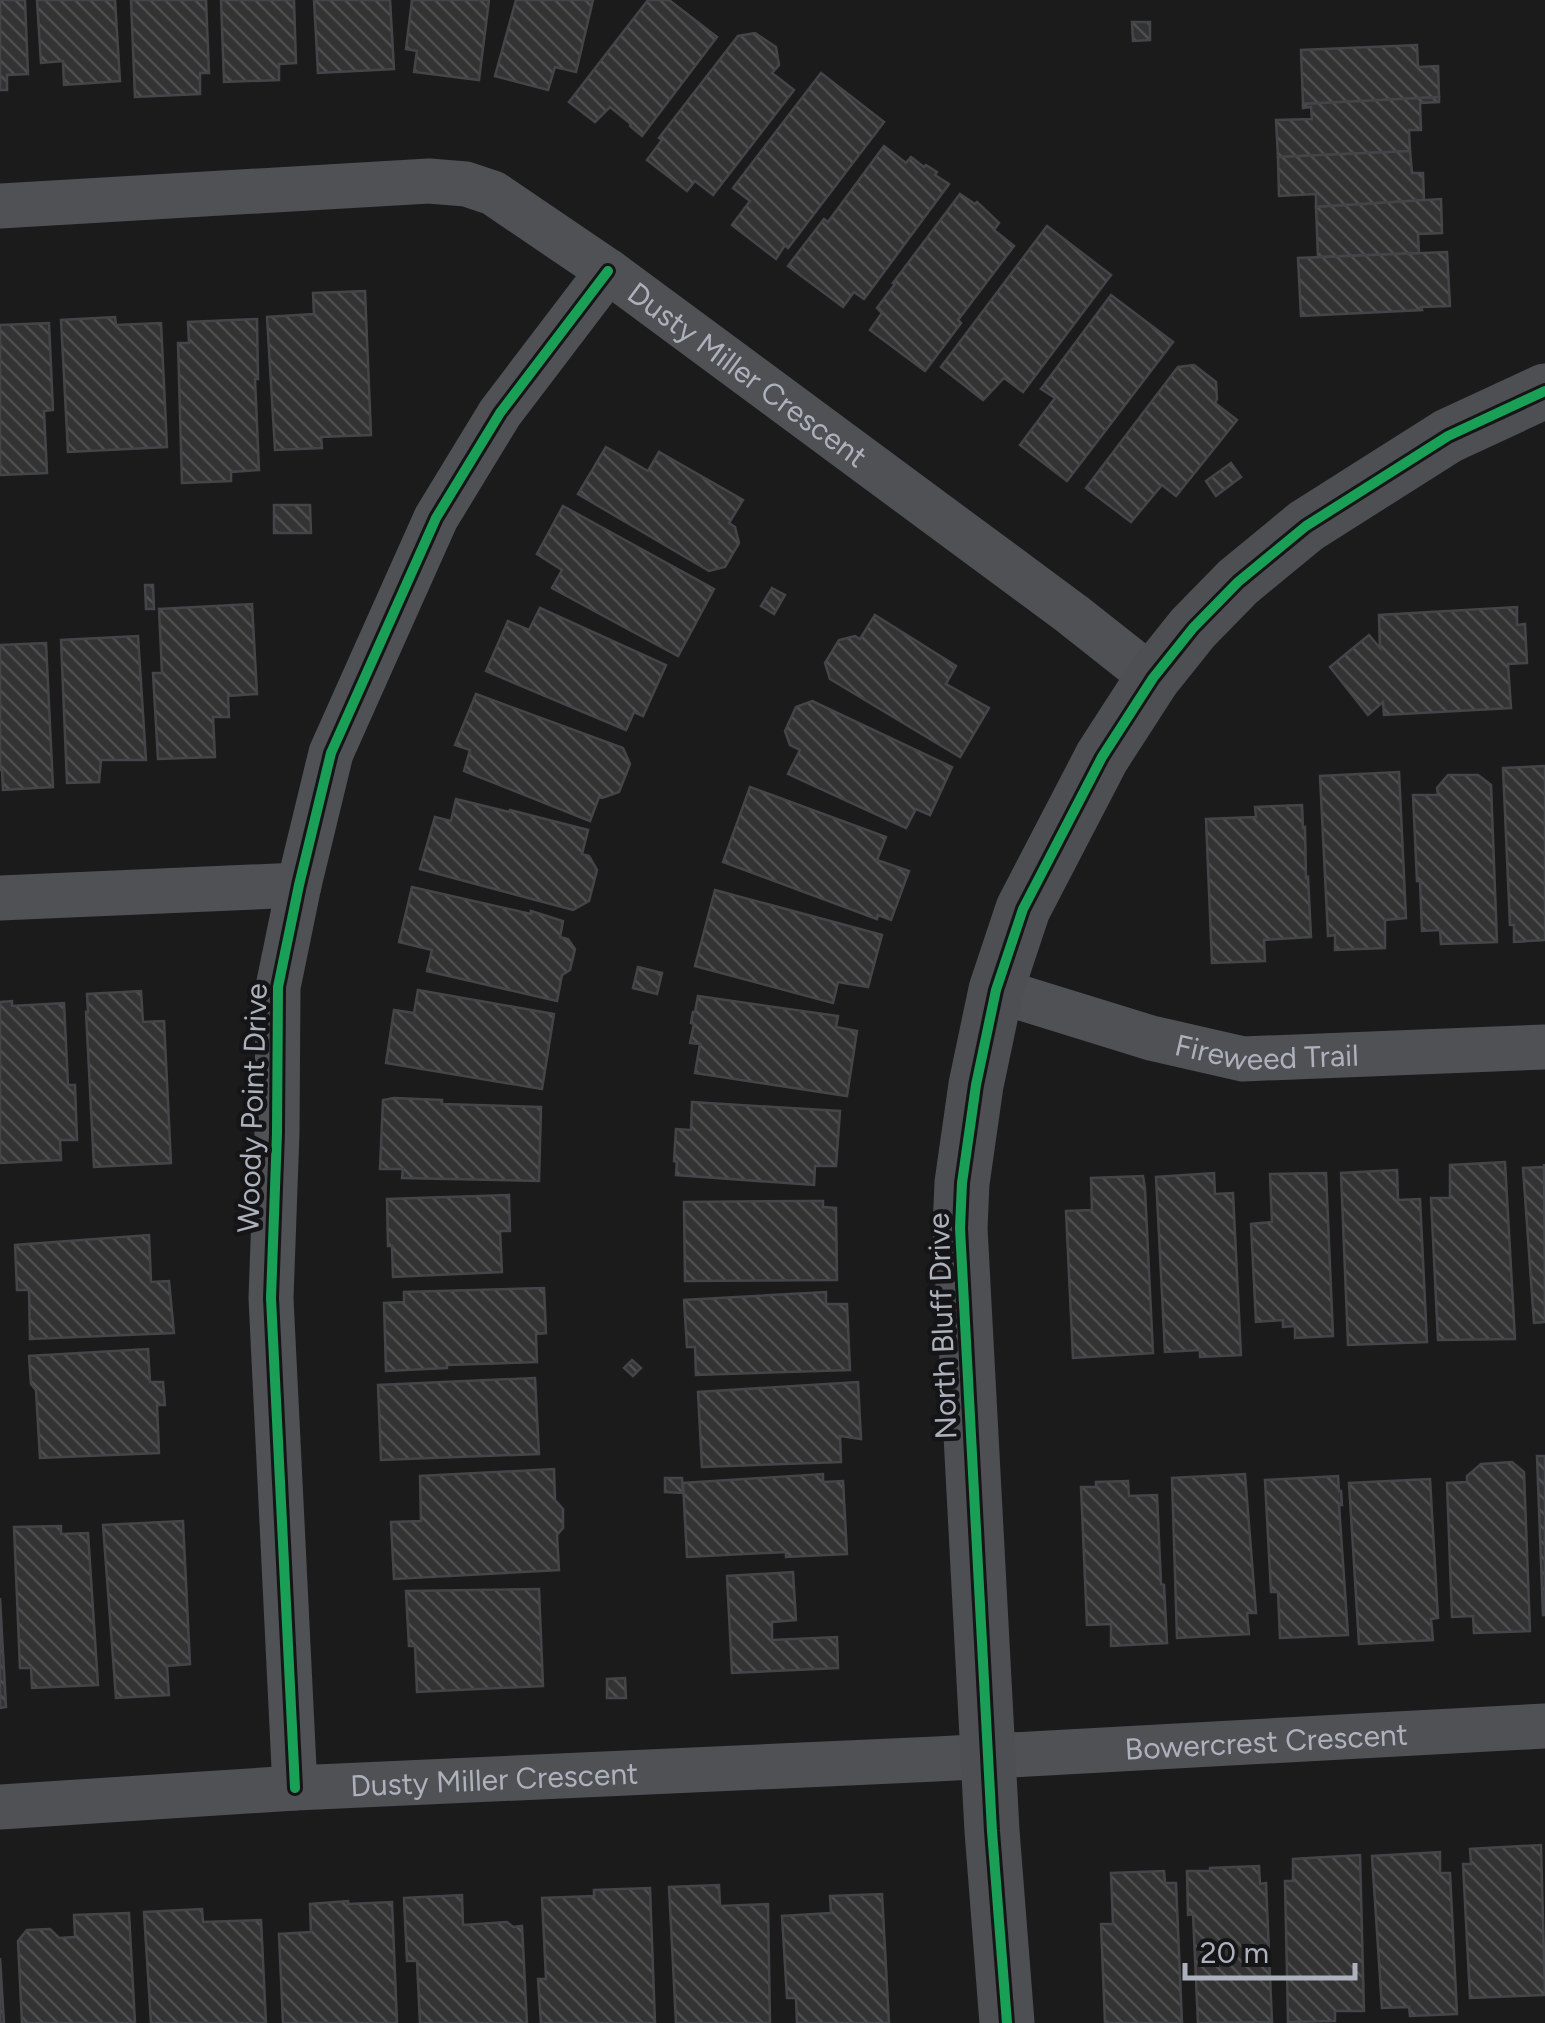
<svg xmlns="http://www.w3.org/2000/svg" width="1545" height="2023" font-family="Figtree,sans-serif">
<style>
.building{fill:url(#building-back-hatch);stroke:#444548;stroke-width:2.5}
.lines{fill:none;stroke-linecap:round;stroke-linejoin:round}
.street{stroke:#4f5155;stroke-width:45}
.secondary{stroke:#4e4f53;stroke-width:55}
.cycleway-casing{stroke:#151518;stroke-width:16}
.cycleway{stroke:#1a9f57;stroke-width:10}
.labels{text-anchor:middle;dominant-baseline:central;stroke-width:9;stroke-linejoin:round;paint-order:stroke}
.street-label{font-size:30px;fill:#adb1bc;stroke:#151518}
</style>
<defs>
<pattern id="building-back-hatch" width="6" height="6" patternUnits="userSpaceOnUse" patternTransform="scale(2.5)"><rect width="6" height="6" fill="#333334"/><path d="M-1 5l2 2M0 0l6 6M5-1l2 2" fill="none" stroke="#4e4e4f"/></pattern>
</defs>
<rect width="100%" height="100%" fill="#1b1b1c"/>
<g class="building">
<polygon points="0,0 25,0 28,74 7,75 7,90 0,90"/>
<polygon points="37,0 115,0 120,81 64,85 63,61 41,63"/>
<polygon points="131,0 206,0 209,73 200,73 200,94 135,97"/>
<polygon points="221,0 294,0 296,63 279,64 279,80 224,82"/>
<polygon points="314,0 390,0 394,69 318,73"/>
<polygon points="412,0 489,0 479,80 414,72 417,51 406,49"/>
<polygon points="516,0 593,0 576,72 555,67 548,90 495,76"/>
<polygon points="648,0 669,0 717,37 642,136 630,126 631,124 610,107 595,122 569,102"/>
<polygon points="1132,22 1150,22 1150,40 1133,41"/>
<polygon points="755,33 776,47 779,65 772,73 794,90 713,195 695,181 687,191 647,160 662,140 659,138 738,36"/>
<polygon points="1417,45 1418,67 1438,66 1439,97 1303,104 1301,50"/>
<polygon points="821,73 884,122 788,248 785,245 776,259 732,225 750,201 733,188"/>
<polygon points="1439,97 1439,102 1420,103 1421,130 1409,130 1410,151 1278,157 1276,120 1312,119 1311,107 1303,108 1303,104"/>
<polygon points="884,146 906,163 911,157 924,167 926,165 937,172 935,175 949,184 864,299 854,292 843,307 788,266 824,219 828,222"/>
<polygon points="1410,151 1412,173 1423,173 1424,200 1316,207 1316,194 1279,196 1278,157"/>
<polygon points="960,194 975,204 977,202 999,223 994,230 1014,246 958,320 961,323 925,371 870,330 882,313 877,308 895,284 893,283"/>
<polygon points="1441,199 1442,233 1418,234 1419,253 1318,257 1316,207"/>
<polygon points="1047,226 1111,275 1023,392 1004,378 983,400 941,367"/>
<polygon points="1447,252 1450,306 1421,307 1422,310 1301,316 1298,258"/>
<polygon points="365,291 371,435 321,437 322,448 275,450 267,317 314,314 313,293"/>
<polygon points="1111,295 1173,342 1067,481 1020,445 1055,398 1041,389"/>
<polygon points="115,317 116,325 161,323 167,447 68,452 61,320"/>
<polygon points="257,319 258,379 255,379 259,470 231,472 231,481 182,483 178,343 189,343 188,322"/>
<polygon points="49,323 53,410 44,411 47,473 0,475 0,325"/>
<polygon points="1194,365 1216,382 1217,399 1215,403 1237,420 1176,496 1162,485 1131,522 1086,488 1178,367"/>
<polygon points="606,447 648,471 659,452 743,500 729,523 735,527 739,543 725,567 709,571 578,494"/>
<polygon points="1231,463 1241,477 1216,496 1206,481"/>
<polygon points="274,505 310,505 311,533 274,533"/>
<polygon points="563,506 714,589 678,656 552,588 562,570 537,554"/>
<polygon points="145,585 153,585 154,609 146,609"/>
<polygon points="772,588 785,595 774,614 761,606"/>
<polygon points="252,604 257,694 228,696 229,717 213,717 215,757 158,759 153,673 162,673 159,609"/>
<polygon points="1517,607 1517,625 1525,624 1527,663 1508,664 1511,708 1384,715 1383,702 1368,715 1330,667 1369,635 1380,648 1379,615"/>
<polygon points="540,608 666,665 643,716 634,712 626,730 486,671 508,621 529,630"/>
<polygon points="875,615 956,666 946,684 989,708 960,757 830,679 825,663 839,640 855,636 860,639"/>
<polygon points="138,636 146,760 101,760 99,782 67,783 61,640"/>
<polygon points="46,643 53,787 3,790 2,770 0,770 0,645"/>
<polygon points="476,694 623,748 630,764 619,792 602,798 599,797 590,821 464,771 470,750 455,745"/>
<polygon points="812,701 952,767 930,815 916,809 906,828 788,774 800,750 790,745 785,731 796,707"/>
<polygon points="1545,766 1545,940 1514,942 1514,925 1510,925 1503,768"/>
<polygon points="1399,772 1406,918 1385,920 1385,948 1335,950 1335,935 1328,936 1320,776"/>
<polygon points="1448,775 1478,775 1491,785 1497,942 1441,944 1440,930 1422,931 1420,881 1417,881 1413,795 1438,795 1437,788"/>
<polygon points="750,787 886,837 877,860 909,871 891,920 878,915 877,919 723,862"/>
<polygon points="456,799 509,812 510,810 588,830 582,854 589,856 597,870 589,901 573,910 420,869 435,817 451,821"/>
<polygon points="1302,805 1303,828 1305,827 1306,878 1308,877 1311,937 1264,940 1265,961 1212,963 1206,819 1256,817 1255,807"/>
<polygon points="412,887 531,914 531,911 563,921 560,937 568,939 575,949 570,970 562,975 557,1001 427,971 432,950 399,942"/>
<polygon points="715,890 882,935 868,987 838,982 833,1003 695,966"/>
<polygon points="638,967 662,973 657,994 633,988"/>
<polygon points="418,990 554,1014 542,1089 386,1063 394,1010 414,1013"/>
<polygon points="141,991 143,1022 164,1021 171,1163 94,1167 86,1012 88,1012 87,994"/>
<polygon points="698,996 838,1016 836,1027 857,1031 847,1096 695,1073 700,1044 690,1043 694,1024 691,1023 693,1012 695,1012"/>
<polygon points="12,1001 12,1006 64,1003 68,1085 75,1085 77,1140 60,1140 61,1160 0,1163 0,1002"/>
<polygon points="394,1098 442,1100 442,1104 541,1107 539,1181 402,1178 403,1169 380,1169 383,1100"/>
<polygon points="692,1102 840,1111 836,1166 815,1166 814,1185 676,1175 677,1162 674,1161 676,1129 691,1130"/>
<polygon points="1505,1162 1515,1339 1438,1340 1431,1198 1450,1198 1450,1165"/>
<polygon points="1544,1164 1545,1322 1534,1323 1523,1168 1544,1167"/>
<polygon points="1397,1170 1398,1200 1420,1199 1427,1342 1348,1345 1341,1173"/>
<polygon points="1214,1173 1215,1194 1233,1193 1241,1355 1200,1357 1200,1350 1165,1352 1156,1177"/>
<polygon points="1326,1173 1333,1336 1295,1338 1295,1326 1283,1327 1283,1320 1256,1322 1251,1224 1272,1222 1270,1174"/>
<polygon points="1143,1176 1145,1189 1153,1353 1073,1358 1066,1211 1092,1210 1091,1178"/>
<polygon points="509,1195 510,1231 500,1231 502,1272 393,1277 392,1246 388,1246 387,1199"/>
<polygon points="806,1201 823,1201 823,1207 836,1208 837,1280 685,1281 684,1202"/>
<polygon points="149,1235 151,1282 169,1281 174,1333 30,1339 29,1290 17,1290 15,1245"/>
<polygon points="544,1288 546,1333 536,1334 537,1362 447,1365 447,1368 386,1371 384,1303 404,1302 404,1292"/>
<polygon points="826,1292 826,1304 847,1304 850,1370 696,1375 695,1347 687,1347 684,1300"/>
<polygon points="148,1349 150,1382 163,1382 165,1405 157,1405 159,1453 40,1458 36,1390 31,1384 29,1356"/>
<polygon points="632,1360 641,1368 633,1376 624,1368"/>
<polygon points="535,1378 539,1454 381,1460 378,1385"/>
<polygon points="858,1382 861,1439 840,1436 841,1462 702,1467 698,1392"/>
<polygon points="1537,1456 1545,1456 1545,1615 1543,1615"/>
<polygon points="1512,1462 1524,1472 1530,1631 1474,1633 1473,1616 1452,1617 1447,1483 1467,1482 1467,1476 1481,1464"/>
<polygon points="554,1469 555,1500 563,1509 563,1528 557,1535 559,1570 394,1579 391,1522 421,1521 420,1476"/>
<polygon points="823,1474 823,1482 843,1481 847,1554 786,1557 786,1552 687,1557 683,1483"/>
<polygon points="1245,1474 1256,1613 1247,1613 1249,1634 1177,1638 1172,1478"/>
<polygon points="1338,1476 1339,1491 1341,1491 1342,1505 1339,1505 1348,1635 1280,1638 1278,1592 1271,1592 1265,1480"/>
<polygon points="665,1478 682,1478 683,1493 665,1492"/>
<polygon points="1430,1479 1438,1618 1431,1619 1433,1640 1359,1644 1349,1483"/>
<polygon points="1128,1481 1129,1496 1157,1495 1161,1584 1164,1585 1167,1643 1111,1646 1111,1624 1087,1625 1081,1487 1096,1487 1096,1482"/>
<polygon points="183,1521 190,1664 167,1666 169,1695 116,1698 103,1525"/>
<polygon points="61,1526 61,1534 88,1533 98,1685 32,1688 31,1668 20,1668 14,1527"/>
<polygon points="793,1572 796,1620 772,1622 772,1640 837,1637 838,1668 732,1673 727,1576"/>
<polygon points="539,1589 543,1686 417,1692 415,1646 409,1646 406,1591"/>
<polygon points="0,1598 6,1707 0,1708"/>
<polygon points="625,1678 626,1698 607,1698 607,1679"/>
<polygon points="1541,1845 1545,1995 1470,1998 1463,1864 1471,1864 1470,1849"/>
<polygon points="1440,1852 1440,1873 1450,1873 1457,2014 1410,2016 1409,2007 1382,2008 1372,1856"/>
<polygon points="1360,1855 1364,2011 1335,2011 1335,2021 1288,2022 1285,1881 1293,1881 1293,1859"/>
<polygon points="1259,1866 1260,1884 1266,1883 1272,2022 1198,2023 1193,1914 1188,1915 1187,1871 1210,1871 1210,1868"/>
<polygon points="1164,1871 1165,1883 1176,1883 1182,2023 1105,2023 1101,1924 1113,1924 1111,1873"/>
<polygon points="719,1885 720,1906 768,1904 770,2023 676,2023 669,1887"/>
<polygon points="650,1888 655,2023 541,2023 538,1979 546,1979 542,1898 594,1896 594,1890"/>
<polygon points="882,1894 889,2023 797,2023 796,1998 787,1998 782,1916 831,1913 830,1896"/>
<polygon points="462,1895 463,1925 507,1922 513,1927 522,1926 527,2023 420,2023 417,1961 407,1961 404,1898"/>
<polygon points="348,1901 348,1904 392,1902 397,2023 283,2023 279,1934 311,1932 310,1904"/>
<polygon points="202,1909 203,1922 261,1920 266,2023 151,2023 144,1912"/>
<polygon points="129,1913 135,2023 22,2023 18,1941 27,1930 50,1929 59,1938 75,1937 74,1915"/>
<polygon points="0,1958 4,2023 0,2023"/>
</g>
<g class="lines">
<g class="street">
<path id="s1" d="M0,206l429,-25 37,3 27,9 115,78 464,343 81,64"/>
<polyline points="0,898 299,885"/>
<path id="s2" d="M996,990l155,48 92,21 302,-12"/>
<polyline points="295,1788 271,1298 277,1133 278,987 299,885 331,753 436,518 500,413 608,271"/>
<path id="s3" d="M0,1807l295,-19 641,-29 609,-33"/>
</g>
<polyline class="secondary" points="1007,2023 992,1831 960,1228 962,1183 976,1085 996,990 1023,909 1102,757 1153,678 1193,628 1238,582 1306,526 1448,436 1545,391"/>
<defs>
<g id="cycleway">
<polyline points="295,1788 271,1298 277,1133 278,987 299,885 331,753 436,518 500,413 608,271"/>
<polyline points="1007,2023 992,1831 960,1228 962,1183 976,1085 996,990 1023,909 1102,757 1153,678 1193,628 1238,582 1306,526 1448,436 1545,391"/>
</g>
</defs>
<use href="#cycleway" class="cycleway-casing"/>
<use href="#cycleway" class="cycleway"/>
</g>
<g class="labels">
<g class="street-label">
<text stroke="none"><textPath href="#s1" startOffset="808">Dusty Miller Crescent</textPath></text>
<text stroke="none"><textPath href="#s2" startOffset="280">Fireweed Trail</textPath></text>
<text transform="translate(252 1108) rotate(-88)">Woody Point Drive</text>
<text transform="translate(942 1326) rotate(-92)">North Bluff Drive</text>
<text stroke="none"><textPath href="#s3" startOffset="1268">Bowercrest Crescent</textPath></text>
<text stroke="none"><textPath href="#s3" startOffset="495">Dusty Miller Crescent</textPath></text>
</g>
</g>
<path d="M1185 1963v15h170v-15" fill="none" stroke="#adb1bc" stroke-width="5"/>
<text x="1200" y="1963" font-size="30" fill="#adb1bc" stroke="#151518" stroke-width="8" paint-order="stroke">20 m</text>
</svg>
